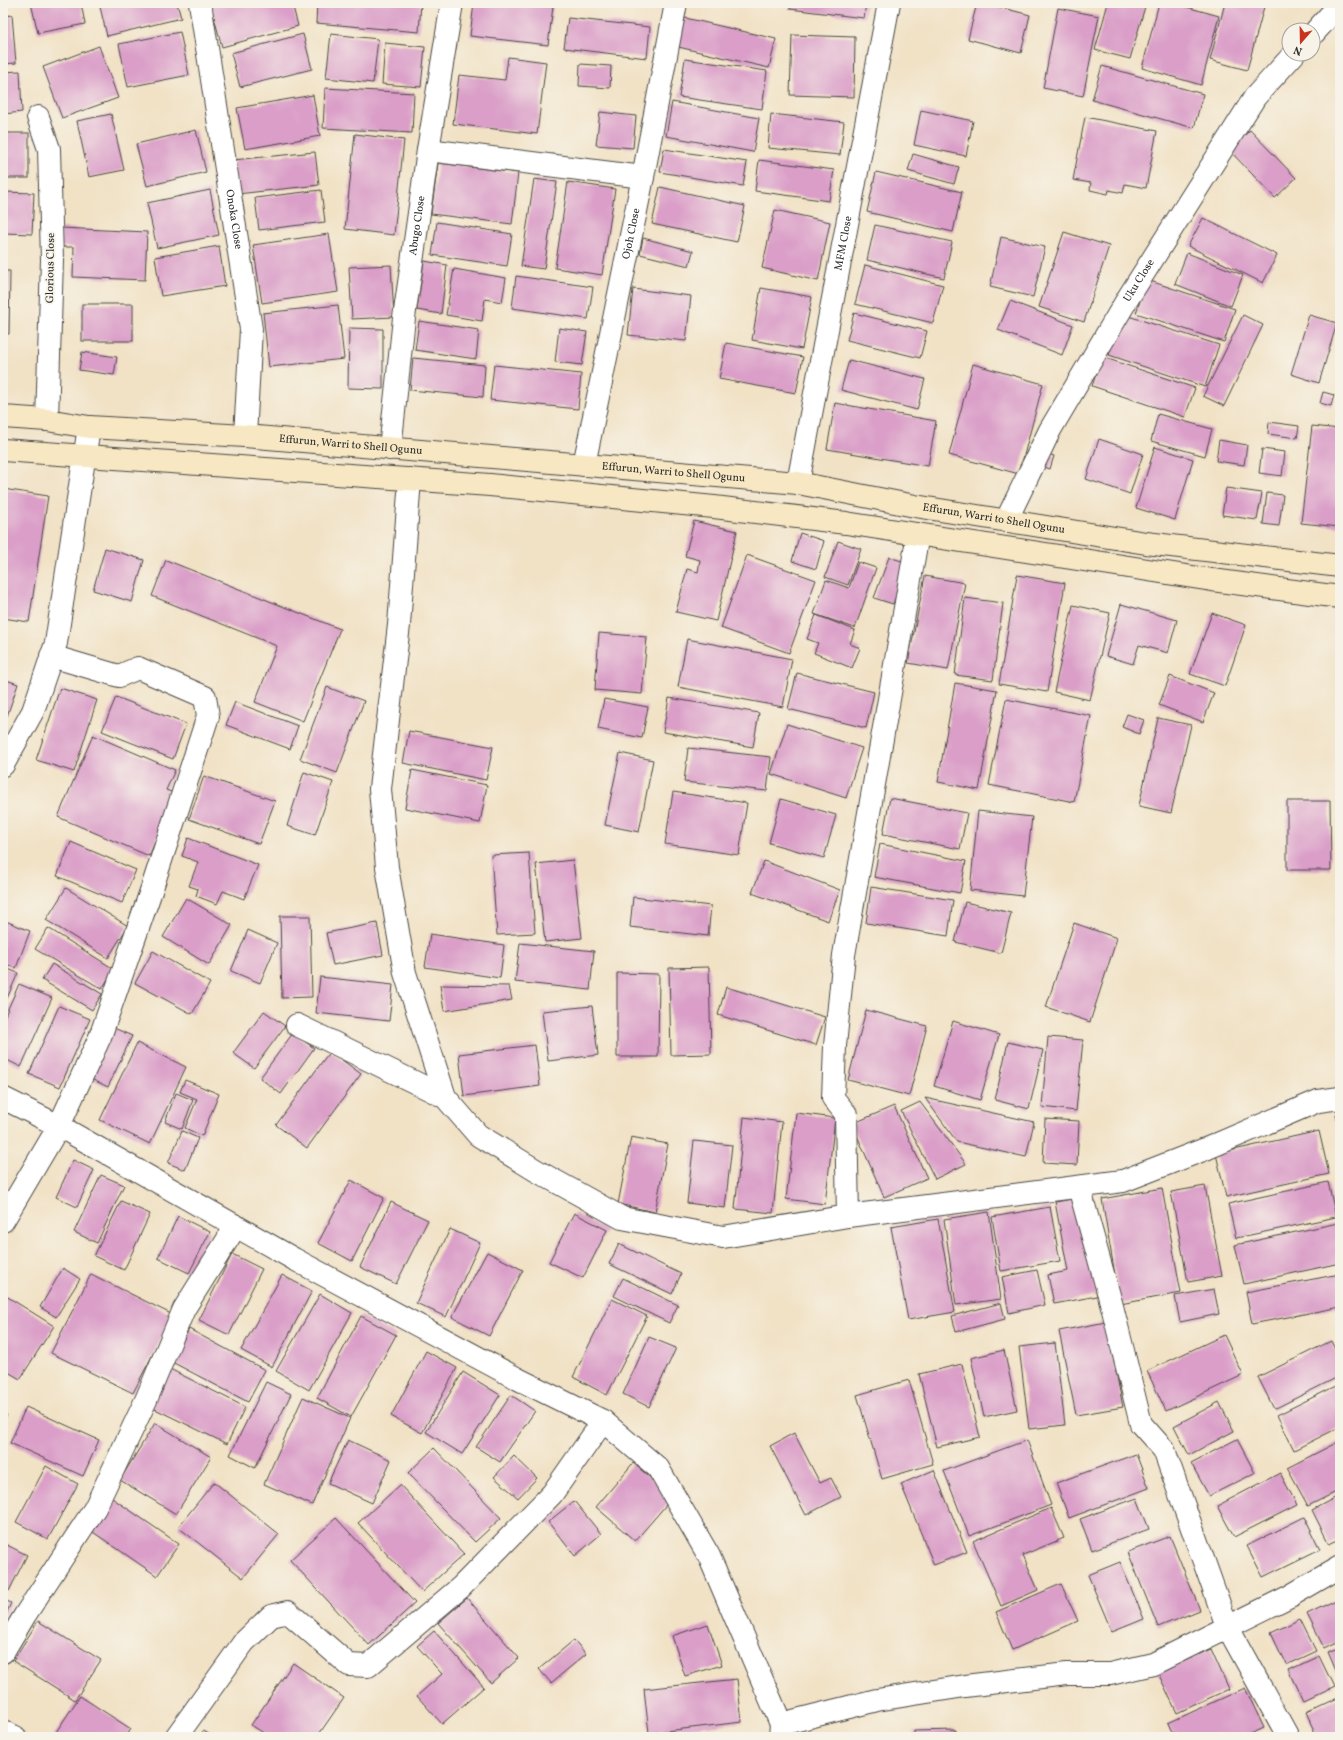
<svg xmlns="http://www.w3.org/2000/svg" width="1343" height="1740" font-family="Vollkorn,serif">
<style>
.building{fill:#da9ec8}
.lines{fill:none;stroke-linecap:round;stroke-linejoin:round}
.street-casing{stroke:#494642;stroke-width:24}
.secondary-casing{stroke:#494642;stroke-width:24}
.street{stroke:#fff;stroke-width:22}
.secondary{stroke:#f7e8c3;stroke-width:22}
.labels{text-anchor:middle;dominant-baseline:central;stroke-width:3.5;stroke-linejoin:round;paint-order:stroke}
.street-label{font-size:11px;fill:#2b2b2b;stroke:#f7f3e8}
</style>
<rect width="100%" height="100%" fill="#f7f3e8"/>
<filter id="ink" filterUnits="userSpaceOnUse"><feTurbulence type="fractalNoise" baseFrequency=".025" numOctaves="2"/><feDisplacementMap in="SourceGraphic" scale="8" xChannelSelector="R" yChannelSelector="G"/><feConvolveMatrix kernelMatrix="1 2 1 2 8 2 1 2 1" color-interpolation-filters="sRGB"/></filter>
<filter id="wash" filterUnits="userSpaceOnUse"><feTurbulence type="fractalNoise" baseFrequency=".012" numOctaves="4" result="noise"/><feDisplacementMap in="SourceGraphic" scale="16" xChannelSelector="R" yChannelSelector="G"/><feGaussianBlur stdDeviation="0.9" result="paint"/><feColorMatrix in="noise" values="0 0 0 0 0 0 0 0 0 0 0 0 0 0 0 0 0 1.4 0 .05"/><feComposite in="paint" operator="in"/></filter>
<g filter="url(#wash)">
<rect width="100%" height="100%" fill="#f1e2c6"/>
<g id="blocks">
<g class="building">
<polygon points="31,3 81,3 85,24 38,33"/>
<polygon points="99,3 177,3 181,18 107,36"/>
<polygon points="224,3 292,3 298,26 222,47 211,6"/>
<polygon points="317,3 421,3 419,32 316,23"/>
<polygon points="474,3 518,3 553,7 548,45 470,36"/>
<polygon points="791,3 866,3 864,18 790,9"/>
<polygon points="977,3 983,3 1030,15 1021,53 968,39"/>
<polygon points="1108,3 1146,3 1130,59 1095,50"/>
<polygon points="1159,3 1172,3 1219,16 1201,85 1142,68"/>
<polygon points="1225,3 1265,3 1247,70 1210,60"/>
<polygon points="1058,8 1099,16 1083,96 1043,88"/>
<polygon points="12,15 16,63 3,64 3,16"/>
<polygon points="681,17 776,39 769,68 674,46"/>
<polygon points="568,18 650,27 647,58 564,48"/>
<polygon points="180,32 189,75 128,87 119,44"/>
<polygon points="303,34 312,69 240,87 231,53"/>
<polygon points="331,34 378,39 373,83 326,78"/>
<polygon points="792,35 855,37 854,97 790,95"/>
<polygon points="385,43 425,47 421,87 382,84"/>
<polygon points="99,46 118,98 62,118 43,67"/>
<polygon points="508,57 546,62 537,134 453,124 459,75 505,80"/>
<polygon points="685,59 767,71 762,109 679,97"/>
<polygon points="580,64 611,66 610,88 579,86"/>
<polygon points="1102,66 1203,94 1194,128 1092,100"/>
<polygon points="20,71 22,112 3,114 3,72"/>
<polygon points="325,88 414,93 412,133 323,128"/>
<polygon points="313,95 320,136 245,149 237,108"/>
<polygon points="672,102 759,118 753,152 666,136"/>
<polygon points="921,110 973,121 966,156 914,145"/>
<polygon points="600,112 636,116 633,148 596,145"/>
<polygon points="111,114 124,170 89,177 77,121"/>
<polygon points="771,114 844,122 840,155 768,148"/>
<polygon points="1085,117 1157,131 1146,188 1125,184 1123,193 1109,190 1108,194 1090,190 1091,183 1073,180"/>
<polygon points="196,130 206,172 147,186 136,144"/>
<polygon points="1250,130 1296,178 1275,198 1229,150"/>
<rect x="3" y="133" width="26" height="45"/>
<polygon points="355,134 404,140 394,235 345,229"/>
<polygon points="664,149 747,162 743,186 660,172"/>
<polygon points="315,152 319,185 237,194 233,160"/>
<polygon points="913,154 959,167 954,184 908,171"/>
<polygon points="759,160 834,170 829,201 755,191"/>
<polygon points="438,163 518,173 512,224 431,214"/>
<polygon points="876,172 962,192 953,232 867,212"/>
<polygon points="534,179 557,182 544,269 521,266"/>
<polygon points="568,182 615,189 602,275 555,268"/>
<polygon points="660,187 745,206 737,242 652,224"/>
<polygon points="210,190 219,235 157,248 147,203"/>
<polygon points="321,190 325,222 259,230 255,198"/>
<polygon points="3,192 34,193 32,234 3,233"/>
<polygon points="775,210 830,222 818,281 762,268"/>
<polygon points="1203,218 1277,255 1263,283 1188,246"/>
<polygon points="437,222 512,234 507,266 432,255"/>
<polygon points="875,225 952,242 944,278 867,260"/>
<polygon points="61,228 147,232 145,280 73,277 74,247 61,247"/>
<polygon points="1064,232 1109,246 1084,322 1039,307"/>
<polygon points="329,234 338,292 262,303 253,245"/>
<polygon points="1001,237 1045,247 1033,297 990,287"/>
<polygon points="643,238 693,251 689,266 640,254"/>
<polygon points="219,246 225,286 161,296 155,257"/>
<polygon points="1187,253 1243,275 1231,306 1175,284"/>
<polygon points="424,261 447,265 441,314 417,310"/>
<polygon points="391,265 394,317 352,319 349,267"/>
<polygon points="865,265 943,285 933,323 855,304"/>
<polygon points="454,269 506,278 502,302 485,299 482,321 446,315"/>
<polygon points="3,271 10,271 9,334 3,334"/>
<polygon points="516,276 593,287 588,319 512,308"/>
<polygon points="1147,280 1235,309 1224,342 1136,313"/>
<polygon points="761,288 812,297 802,349 752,340"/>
<polygon points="633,289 691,296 686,341 628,335"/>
<polygon points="1010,301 1073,325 1062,355 998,330"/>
<rect x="82" y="304" width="51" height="37"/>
<polygon points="338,305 344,359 269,367 263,313"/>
<polygon points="854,313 927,331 920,358 847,340"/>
<polygon points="1122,314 1219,345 1205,387 1109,355"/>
<polygon points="1243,315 1263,325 1224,406 1203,396"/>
<polygon points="1309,315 1337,323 1319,383 1291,374"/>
<polygon points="419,321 479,330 476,359 415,350"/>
<polygon points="349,328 383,329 383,389 348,388"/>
<polygon points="559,328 587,332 582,365 555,362"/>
<polygon points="726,343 803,357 796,393 719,379"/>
<polygon points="82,352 117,357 114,375 79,370"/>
<polygon points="1102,357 1195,388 1185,417 1092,386"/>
<polygon points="413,358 485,365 483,397 410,390"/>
<polygon points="849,360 925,379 917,410 841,390"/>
<polygon points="973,364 1043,384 1019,474 949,455"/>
<polygon points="494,365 581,374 578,409 490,400"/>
<polygon points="1323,392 1334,395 1331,406 1320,403"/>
<polygon points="835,403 936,421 928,466 827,449"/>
<polygon points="1158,414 1212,429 1205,456 1151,441"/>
<polygon points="1269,422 1299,426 1297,438 1268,434"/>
<polygon points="1312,426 1340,429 1340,527 1301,523"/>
<polygon points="1099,439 1143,454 1130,494 1086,479"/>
<polygon points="1219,440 1247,445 1244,465 1216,461"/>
<polygon points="1155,447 1193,459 1175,520 1136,508"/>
<polygon points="1262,449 1285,452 1282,476 1259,473"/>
<polygon points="1043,452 1054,456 1050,469 1039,465"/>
<polygon points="1226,488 1262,493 1257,520 1222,515"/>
<polygon points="3,489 48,496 29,622 3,618"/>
<polygon points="1267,493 1283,495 1279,526 1263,524"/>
<polygon points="694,521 737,531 716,621 676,612 687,569 698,572 700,560 685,556"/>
<polygon points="800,533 824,541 816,569 792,561"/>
<polygon points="838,541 861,549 848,585 825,577"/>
<polygon points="105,548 144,560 132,602 93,590"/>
<polygon points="747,555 816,580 789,653 721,628"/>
<polygon points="889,557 908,563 893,604 874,598"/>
<polygon points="166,560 340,629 303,721 255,702 277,646 152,596"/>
<polygon points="858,562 876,568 855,628 814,614 826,580 849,588"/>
<polygon points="1017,575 1065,583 1047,692 999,684"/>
<polygon points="925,576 965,583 948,670 908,663"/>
<polygon points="965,598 1003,603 993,680 955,675"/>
<polygon points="1121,604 1177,620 1168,653 1139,645 1133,664 1106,656"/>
<polygon points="1073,605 1110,613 1090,700 1054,692"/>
<polygon points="1212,613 1246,625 1225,686 1190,674"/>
<polygon points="816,615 855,630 850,644 860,648 852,668 814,653 818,643 807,639"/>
<polygon points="599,633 647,637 642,694 595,690"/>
<polygon points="687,639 792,659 783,707 678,687"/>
<polygon points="797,673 874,692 866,728 788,709"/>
<polygon points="1170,676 1214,693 1203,722 1159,705"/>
<polygon points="3,679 18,684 7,716 3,715"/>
<polygon points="955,683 997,690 979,790 938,782"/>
<polygon points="327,687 364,701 337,773 300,759"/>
<polygon points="60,688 97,700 74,772 36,760"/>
<polygon points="116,697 186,724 173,759 102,731"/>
<polygon points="669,698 759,713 753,747 663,732"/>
<polygon points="604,699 648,707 642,738 598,729"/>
<polygon points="1006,699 1091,716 1074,802 989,785"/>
<polygon points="235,702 298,726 290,749 226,725"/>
<polygon points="1127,714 1144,720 1139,734 1122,727"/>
<polygon points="1158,718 1191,725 1171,813 1139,806"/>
<polygon points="787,724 862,748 846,798 771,774"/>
<polygon points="409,731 493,747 486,780 403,763"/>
<polygon points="93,735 175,770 166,790 176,794 149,856 58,817"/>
<polygon points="688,748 771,757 767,791 684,782"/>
<polygon points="620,753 653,760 639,832 605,825"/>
<polygon points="412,770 487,785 480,823 405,808"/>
<polygon points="304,772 333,782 315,835 287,826"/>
<polygon points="204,776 275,801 259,844 189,819"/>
<polygon points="673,792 747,803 739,855 665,844"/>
<polygon points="890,798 967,813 960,849 883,834"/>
<polygon points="781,799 836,815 824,858 769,843"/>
<polygon points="1287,801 1330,801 1331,870 1287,870"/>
<polygon points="978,811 1032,817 1023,896 970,890"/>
<polygon points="188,838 258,865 244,899 223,891 217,904 196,896 198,889 189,886 198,862 182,856"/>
<polygon points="71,842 136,870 122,903 57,876"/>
<polygon points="880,844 966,861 960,893 874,877"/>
<polygon points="529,853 535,933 497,935 491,855"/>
<polygon points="573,860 582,938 545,942 536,864"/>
<polygon points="764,861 840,890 828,921 752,893"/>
<polygon points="871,887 953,900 948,936 866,923"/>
<polygon points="66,888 128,926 108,958 46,920"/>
<polygon points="633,897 711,906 708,936 630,927"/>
<polygon points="186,898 232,925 209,965 163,937"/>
<polygon points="965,902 1011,913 1001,953 955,942"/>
<polygon points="280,916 310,916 312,997 282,998"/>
<polygon points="3,920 30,931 16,968 3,963"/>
<polygon points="377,923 383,955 333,965 326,933"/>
<polygon points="1074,923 1117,938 1090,1022 1046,1007"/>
<polygon points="48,928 114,969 102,989 35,949"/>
<polygon points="248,930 277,943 260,983 231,971"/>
<polygon points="430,934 504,945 500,978 425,967"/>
<polygon points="520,943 594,951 590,990 515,982"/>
<polygon points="153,951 210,983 192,1014 135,983"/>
<polygon points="52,964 102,994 92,1010 42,980"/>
<polygon points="3,967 18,973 4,1005 3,1005"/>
<polygon points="709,967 711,1054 671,1055 669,968"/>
<polygon points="617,973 659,974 658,1057 617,1057"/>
<polygon points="320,977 393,985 389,1021 316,1013"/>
<polygon points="19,984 52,998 21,1067 3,1058 3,1020"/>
<polygon points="440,985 509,986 512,1000 444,1011"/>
<polygon points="726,987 825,1017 816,1045 718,1015"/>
<polygon points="59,1006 90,1019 60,1087 29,1074"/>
<polygon points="592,1006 598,1055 548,1061 542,1011"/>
<polygon points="866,1010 927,1026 909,1096 848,1080"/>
<polygon points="264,1011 285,1026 254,1068 233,1053"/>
<polygon points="953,1021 999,1035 980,1100 934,1086"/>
<polygon points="114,1028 132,1036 108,1087 91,1079"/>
<polygon points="293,1033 314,1048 281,1094 260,1078"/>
<polygon points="1048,1037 1083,1040 1076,1111 1042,1107"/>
<polygon points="1008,1042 1043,1050 1029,1109 995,1100"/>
<polygon points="137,1043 186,1067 150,1144 100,1120"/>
<polygon points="535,1045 540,1086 464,1096 459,1054"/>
<polygon points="330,1051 361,1074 307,1148 276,1125"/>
<polygon points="185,1080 219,1094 202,1136 185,1128 197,1099 180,1092"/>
<polygon points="176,1093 193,1100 182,1129 165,1122"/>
<polygon points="925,1098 1034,1122 1026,1157 957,1142"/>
<polygon points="920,1102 966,1164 935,1179 901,1111"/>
<polygon points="894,1106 927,1178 884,1197 852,1124"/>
<polygon points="796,1113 835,1118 825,1204 786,1199"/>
<polygon points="1340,1114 1340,1132 1339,1132 1336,1115"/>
<polygon points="744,1117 782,1122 773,1213 735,1209"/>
<polygon points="1045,1119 1079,1121 1077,1165 1043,1163"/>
<polygon points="182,1131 198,1138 185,1170 168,1163"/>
<polygon points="1319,1131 1329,1174 1226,1197 1216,1154"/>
<polygon points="631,1137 668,1144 655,1212 618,1204"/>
<polygon points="694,1141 732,1145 725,1208 687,1203"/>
<polygon points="73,1160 94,1170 77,1207 56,1197"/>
<polygon points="101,1175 124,1185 97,1243 74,1232"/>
<polygon points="351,1180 384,1198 352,1261 318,1243"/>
<polygon points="1328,1182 1336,1217 1236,1238 1228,1204"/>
<polygon points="1205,1186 1222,1276 1188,1282 1171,1192"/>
<polygon points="1162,1188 1181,1293 1120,1304 1102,1199"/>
<polygon points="1078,1198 1097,1296 1054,1304 1048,1275 1068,1271 1055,1202"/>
<polygon points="121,1201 150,1214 124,1270 94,1256"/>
<polygon points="391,1202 428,1220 396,1284 360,1267"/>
<polygon points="1050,1207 1060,1261 1001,1271 992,1217"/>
<polygon points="989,1212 1001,1299 956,1305 944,1219"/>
<polygon points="574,1213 607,1230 583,1278 549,1262"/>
<polygon points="178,1216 210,1232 189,1273 158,1258"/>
<polygon points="938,1219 955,1312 908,1320 891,1227"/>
<polygon points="1338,1223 1340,1233 1340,1263 1244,1284 1235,1245"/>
<polygon points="450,1229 480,1243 446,1317 416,1303"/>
<polygon points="619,1244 681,1274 672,1294 609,1264"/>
<polygon points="487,1252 523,1270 489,1336 452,1317"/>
<polygon points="232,1254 262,1269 229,1335 199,1320"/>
<polygon points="63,1268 80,1279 56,1317 40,1307"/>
<polygon points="1037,1270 1045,1305 1009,1313 1002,1277"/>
<polygon points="91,1274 173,1315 133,1393 51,1353"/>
<polygon points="1340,1274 1340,1307 1252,1324 1246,1292"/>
<polygon points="282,1275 312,1291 272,1367 241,1350"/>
<polygon points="623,1278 678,1305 669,1323 614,1296"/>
<polygon points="1214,1289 1219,1314 1180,1322 1175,1296"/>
<polygon points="3,1294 54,1326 20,1379 3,1369"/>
<polygon points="320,1294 352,1313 309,1390 276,1371"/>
<polygon points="612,1299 647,1316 607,1395 573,1377"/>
<polygon points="1001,1303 1005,1319 956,1332 952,1316"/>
<polygon points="361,1316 396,1335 351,1417 317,1398"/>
<polygon points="1106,1322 1123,1407 1076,1415 1059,1331"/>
<polygon points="189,1329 265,1370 248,1402 172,1362"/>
<polygon points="1224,1335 1243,1375 1166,1411 1147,1371"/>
<polygon points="649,1337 676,1348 649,1407 623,1394"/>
<polygon points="1331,1341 1340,1359 1340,1376 1274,1409 1258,1377"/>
<polygon points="1055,1343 1065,1425 1029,1429 1019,1347"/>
<polygon points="1004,1350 1017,1410 984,1417 971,1358"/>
<polygon points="426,1351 457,1368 422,1433 391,1416"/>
<polygon points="962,1364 980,1437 937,1447 919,1374"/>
<polygon points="170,1369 245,1407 227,1444 151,1407"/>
<polygon points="463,1372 500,1395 462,1454 426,1432"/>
<polygon points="909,1380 933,1464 882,1479 857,1395"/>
<polygon points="266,1382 291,1394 255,1468 230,1455"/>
<polygon points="1340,1384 1340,1427 1294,1450 1277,1415"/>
<polygon points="511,1395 535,1411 500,1462 476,1447"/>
<polygon points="303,1397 350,1418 312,1505 264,1484"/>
<polygon points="1219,1402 1234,1431 1189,1455 1174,1426"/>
<polygon points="26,1407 99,1440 83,1476 10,1443"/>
<polygon points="3,1413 7,1415 3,1421"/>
<polygon points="155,1423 211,1457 176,1514 120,1480"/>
<polygon points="794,1433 820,1483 831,1478 841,1497 806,1515 770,1446"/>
<polygon points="1237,1439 1255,1473 1209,1496 1191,1463"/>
<polygon points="348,1440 391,1460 372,1503 328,1483"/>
<polygon points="1027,1440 1051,1505 969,1536 944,1471"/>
<polygon points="1340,1441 1340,1490 1308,1506 1287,1468"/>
<polygon points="434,1448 501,1518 475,1542 408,1473"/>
<polygon points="1136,1454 1149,1488 1069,1518 1056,1483"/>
<polygon points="514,1456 537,1478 518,1498 494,1477"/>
<polygon points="633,1463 673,1497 635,1541 596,1507"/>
<polygon points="46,1466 78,1484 48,1539 16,1522"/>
<polygon points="934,1470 967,1552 934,1565 901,1484"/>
<polygon points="1280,1473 1297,1505 1234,1537 1217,1506"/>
<polygon points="214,1482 279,1534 243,1578 178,1527"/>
<polygon points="400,1485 464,1554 422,1592 358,1523"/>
<polygon points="1340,1495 1340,1539 1329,1544 1312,1510"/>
<polygon points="112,1498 179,1544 157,1576 90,1530"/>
<polygon points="1137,1498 1149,1529 1092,1550 1080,1519"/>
<polygon points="574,1501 601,1534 575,1556 548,1522"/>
<polygon points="1051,1508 1064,1538 1023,1555 1038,1590 1001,1606 973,1541"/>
<polygon points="1304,1517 1320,1549 1263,1577 1247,1546"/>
<polygon points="336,1518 415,1603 369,1645 290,1560"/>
<polygon points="1170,1536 1200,1610 1158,1627 1128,1552"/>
<polygon points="3,1543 27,1555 9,1591 3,1588"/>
<polygon points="1120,1562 1144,1619 1112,1632 1088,1575"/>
<polygon points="1061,1584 1078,1621 1012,1650 996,1612"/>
<polygon points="467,1598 519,1658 491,1683 438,1623"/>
<polygon points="3,1599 11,1603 3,1621"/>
<polygon points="1338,1599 1340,1603 1340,1640 1324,1648 1307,1614"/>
<polygon points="1300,1619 1316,1651 1286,1665 1271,1633"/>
<polygon points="38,1621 101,1660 75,1700 13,1661"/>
<polygon points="708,1624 722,1665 685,1676 672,1636"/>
<polygon points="434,1631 484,1687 442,1724 417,1696 442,1674 417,1646"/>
<polygon points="574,1640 586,1654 551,1683 539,1669"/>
<polygon points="1340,1647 1340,1680 1328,1652"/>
<polygon points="1211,1649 1229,1689 1177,1713 1158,1673"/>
<polygon points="1319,1656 1334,1687 1304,1701 1289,1670"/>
<polygon points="293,1663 344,1698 317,1737 270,1737 251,1725"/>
<polygon points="737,1679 742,1722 649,1733 644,1689"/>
<polygon points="1245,1688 1264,1728 1244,1737 1174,1737 1168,1723"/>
<polygon points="80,1696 131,1729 126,1737 57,1737 54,1735"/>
<polygon points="1340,1697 1340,1737 1317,1737 1306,1713"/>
<polygon points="956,1730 956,1737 914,1737 914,1731"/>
<polygon points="203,1731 215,1737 200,1737"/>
</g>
</g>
</g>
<g filter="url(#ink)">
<use href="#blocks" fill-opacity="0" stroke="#494642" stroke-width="1"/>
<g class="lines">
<defs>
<g id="street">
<path id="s1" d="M200,3l51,326 -6,107"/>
<polyline points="1313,34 1340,4"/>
<polyline points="38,117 49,149 52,260 47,420"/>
<polyline points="428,150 643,177"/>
<path id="s2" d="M390,449l14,-131 24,-168 24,-147"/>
<path id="s3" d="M584,465l59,-288 33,-174"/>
<polyline points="410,479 399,625 380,789 387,867 405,973 445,1097 478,1135 537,1171 622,1218 723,1237 848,1216 1123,1181 1208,1148 1318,1101 1340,1098"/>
<path id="s4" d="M798,483l91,-480"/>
<path id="s5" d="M1006,521l44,-91 78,-132 127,-201 39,-43"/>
<polyline points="3,765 33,711 56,643 89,427"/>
<polyline points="297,1025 445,1097"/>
<polyline points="3,1098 59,1126 294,1259 518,1379 603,1421 658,1468 709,1556 781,1724 780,1737"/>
<polyline points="1079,1187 1112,1306 1141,1424 1164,1450 1227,1626 1288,1737"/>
<polyline points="848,1216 846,1114 833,1098 835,1046 844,955 918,534"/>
<polyline points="3,1221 59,1126 100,1037 152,888 208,716 205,697 138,668 119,676 51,656"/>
<polyline points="3,1652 25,1615 95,1508 146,1400 184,1309 236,1226"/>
<polyline points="781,1724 877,1700 965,1686 1067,1674 1110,1674 1153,1664 1290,1596 1340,1567"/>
<polyline points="3,1731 15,1737"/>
<polyline points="176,1737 244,1642 271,1616 288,1612 349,1665 368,1666 461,1587 552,1494 603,1421"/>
</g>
<g id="secondary">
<path id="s6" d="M3,417l44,3 42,7 156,9 553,47 117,23 231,37 194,23"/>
<polyline points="3,450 490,485 714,507 846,523 1212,580 1340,597"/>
</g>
</defs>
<use href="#street" class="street-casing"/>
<use href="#secondary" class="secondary-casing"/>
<use href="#street" class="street"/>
<use href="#secondary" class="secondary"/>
</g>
</g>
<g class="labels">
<g class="street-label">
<text stroke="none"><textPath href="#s1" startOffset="219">Onoka Close</textPath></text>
<text stroke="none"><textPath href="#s2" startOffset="225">Abugo Close</textPath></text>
<text stroke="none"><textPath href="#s3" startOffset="236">Ojoh Close</textPath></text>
<text stroke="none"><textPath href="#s4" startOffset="244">MFM Close</textPath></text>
<text transform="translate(51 268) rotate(-89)">Glorious Close</text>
<text stroke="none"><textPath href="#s5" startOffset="275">Uku Close</textPath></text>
<text stroke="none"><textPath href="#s6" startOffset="349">Effurun, Warri to Shell Ogunu</textPath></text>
<text stroke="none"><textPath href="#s6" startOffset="673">Effurun, Warri to Shell Ogunu</textPath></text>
<text stroke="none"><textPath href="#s6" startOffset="997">Effurun, Warri to Shell Ogunu</textPath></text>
</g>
</g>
<rect width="1343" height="1740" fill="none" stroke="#f7f3e8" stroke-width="16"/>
<g transform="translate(1301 42) rotate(200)"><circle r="19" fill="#f7f3e8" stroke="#a5a39c"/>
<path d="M0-3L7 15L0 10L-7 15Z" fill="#c8321e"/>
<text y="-6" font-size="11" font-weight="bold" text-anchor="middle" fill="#2b2b2b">N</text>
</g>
</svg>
